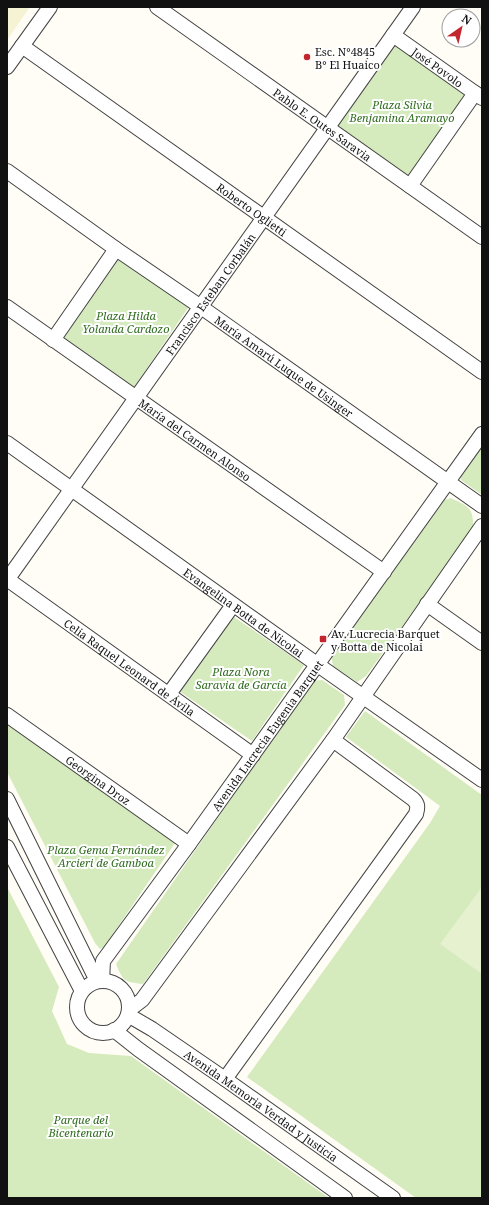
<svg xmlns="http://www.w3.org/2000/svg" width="489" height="1205" font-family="'Noto Serif',serif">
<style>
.farmland{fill:#f6f3d4}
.green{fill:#d5ebbd}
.pitch{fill:#e6f2cf}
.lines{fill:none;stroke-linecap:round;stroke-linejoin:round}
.minor-casing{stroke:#444;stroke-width:16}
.minor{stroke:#fff;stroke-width:14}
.poi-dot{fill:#c4262e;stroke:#fff;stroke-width:1.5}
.labels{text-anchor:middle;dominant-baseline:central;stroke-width:4;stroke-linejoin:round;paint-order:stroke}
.poi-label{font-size:11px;fill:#111;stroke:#fff;text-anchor:start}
.street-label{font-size:11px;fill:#111;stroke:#fff}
.park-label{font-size:11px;font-style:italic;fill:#2f6b1f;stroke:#fff}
</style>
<rect width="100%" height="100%" fill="#fffdf5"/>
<polygon class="farmland" points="7,7 30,7 7,40"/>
<g class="green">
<polygon points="393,35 475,93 410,186 328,128"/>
<polygon points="119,256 190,305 134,387 63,338"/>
<polygon points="482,442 482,495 461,480 460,473"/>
<path d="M451,498c16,8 23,9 22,30l-107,148 -9,6 -24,-16 -2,-12 107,-152z"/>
<polygon points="231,615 304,665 252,741 179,691"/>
<path d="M322,680l22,15 1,10 -202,279c-19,-2 -20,-3 -27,-20l197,-283z"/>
<polygon points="365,711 482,795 482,1198 416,1198 247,1077 430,823 440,806 346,737"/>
<polygon points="7,721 175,843 104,947 100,949 95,943 7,772"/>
<polygon points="7,887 59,987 52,1011 67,1044 89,1053 131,1056 329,1198 7,1198"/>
</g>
<polygon class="pitch" points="482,887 482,974 440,944"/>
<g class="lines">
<defs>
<g id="minor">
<path id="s1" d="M157,7l325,230"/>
<path id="s2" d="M393,35l89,63"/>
<path id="s3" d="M22,46l460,326"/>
<polyline points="7,67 50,7"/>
<path id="s4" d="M7,171l109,78 85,58 281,199"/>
<polyline points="410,186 475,93"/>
<path id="s5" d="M7,307l377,265"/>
<polyline points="53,340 116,249"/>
<path id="s6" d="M7,443l311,222 164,115"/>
<path id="s7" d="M7,579l246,176"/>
<path id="s8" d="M7,580l406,-573"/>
<polyline points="427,604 482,643"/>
<polyline points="169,694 233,605"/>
<path id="s9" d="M7,715l182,129"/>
<polyline points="7,799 97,981"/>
<polyline points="7,847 82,991"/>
<path id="s10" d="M102,981l1,-20 86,-117 293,-410"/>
<circle cx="103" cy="1007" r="26"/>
<polyline points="129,1010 142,1000 333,740 482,526"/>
<path id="s11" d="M128,1015l24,14 73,50 168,119"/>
<polyline points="114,1030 138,1049 345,1198"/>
<path d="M225,1079l191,-265c2,-7 2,-10 -3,-15l-80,-59"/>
</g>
</defs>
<use href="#minor" class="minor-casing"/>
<use href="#minor" class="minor"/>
</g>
<g class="poi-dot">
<circle cx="307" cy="57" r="4"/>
<rect x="319" y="635" width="8" height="8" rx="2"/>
</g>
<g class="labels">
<g class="poi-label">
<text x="315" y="51">Esc. N°4845<tspan x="315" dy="13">B° El Huaico</tspan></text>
<text x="331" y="633">Av. Lucrecia Barquet<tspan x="331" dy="13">y Botta de Nicolai</tspan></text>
</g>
<g class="street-label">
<text stroke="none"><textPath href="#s2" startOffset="55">José Povolo</textPath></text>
<text stroke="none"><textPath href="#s1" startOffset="203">Pablo E. Outes Saravia</textPath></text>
<text stroke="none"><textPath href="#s3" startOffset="282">Roberto Oglietti</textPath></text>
<text stroke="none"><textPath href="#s8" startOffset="351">Francisco Esteban Corbalán</textPath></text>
<text stroke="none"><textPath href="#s4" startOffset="339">María Amarú Luque de Usinger</textPath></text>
<text stroke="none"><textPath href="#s5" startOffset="230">María del Carmen Alonso</textPath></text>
<text stroke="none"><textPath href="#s6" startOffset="291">Evangelina Botta de Nicolai</textPath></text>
<text stroke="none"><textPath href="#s7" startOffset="151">Celia Raquel Leonard de Ávila</textPath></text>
<text stroke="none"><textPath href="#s10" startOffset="299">Avenida Lucrecia Eugenia Barquet</textPath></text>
<text stroke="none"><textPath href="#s9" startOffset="112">Georgina Droz</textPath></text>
<text stroke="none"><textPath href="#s11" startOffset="161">Avenida Memoria Verdad y Justicia</textPath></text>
</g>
<g class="park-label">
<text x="402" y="104">Plaza Silvia<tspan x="402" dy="13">Benjamina Aramayo</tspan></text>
<text x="126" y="315">Plaza Hilda<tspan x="126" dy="13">Yolanda Cardozo</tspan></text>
<text x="241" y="671">Plaza Nora<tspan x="241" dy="13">Saravia de García</tspan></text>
<text x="106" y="849">Plaza Gema Fernández<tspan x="106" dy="13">Arcieri de Gamboa</tspan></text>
<text x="81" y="1119">Parque del<tspan x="81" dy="13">Bicentenario</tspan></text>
</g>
</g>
<rect width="489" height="1205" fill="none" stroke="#111111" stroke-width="16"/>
<g transform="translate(461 28) rotate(34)"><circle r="19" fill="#ffffff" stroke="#a0a0a0"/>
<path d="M0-3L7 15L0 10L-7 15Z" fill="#c4262e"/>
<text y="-6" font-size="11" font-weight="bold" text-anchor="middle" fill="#111111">N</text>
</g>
</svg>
